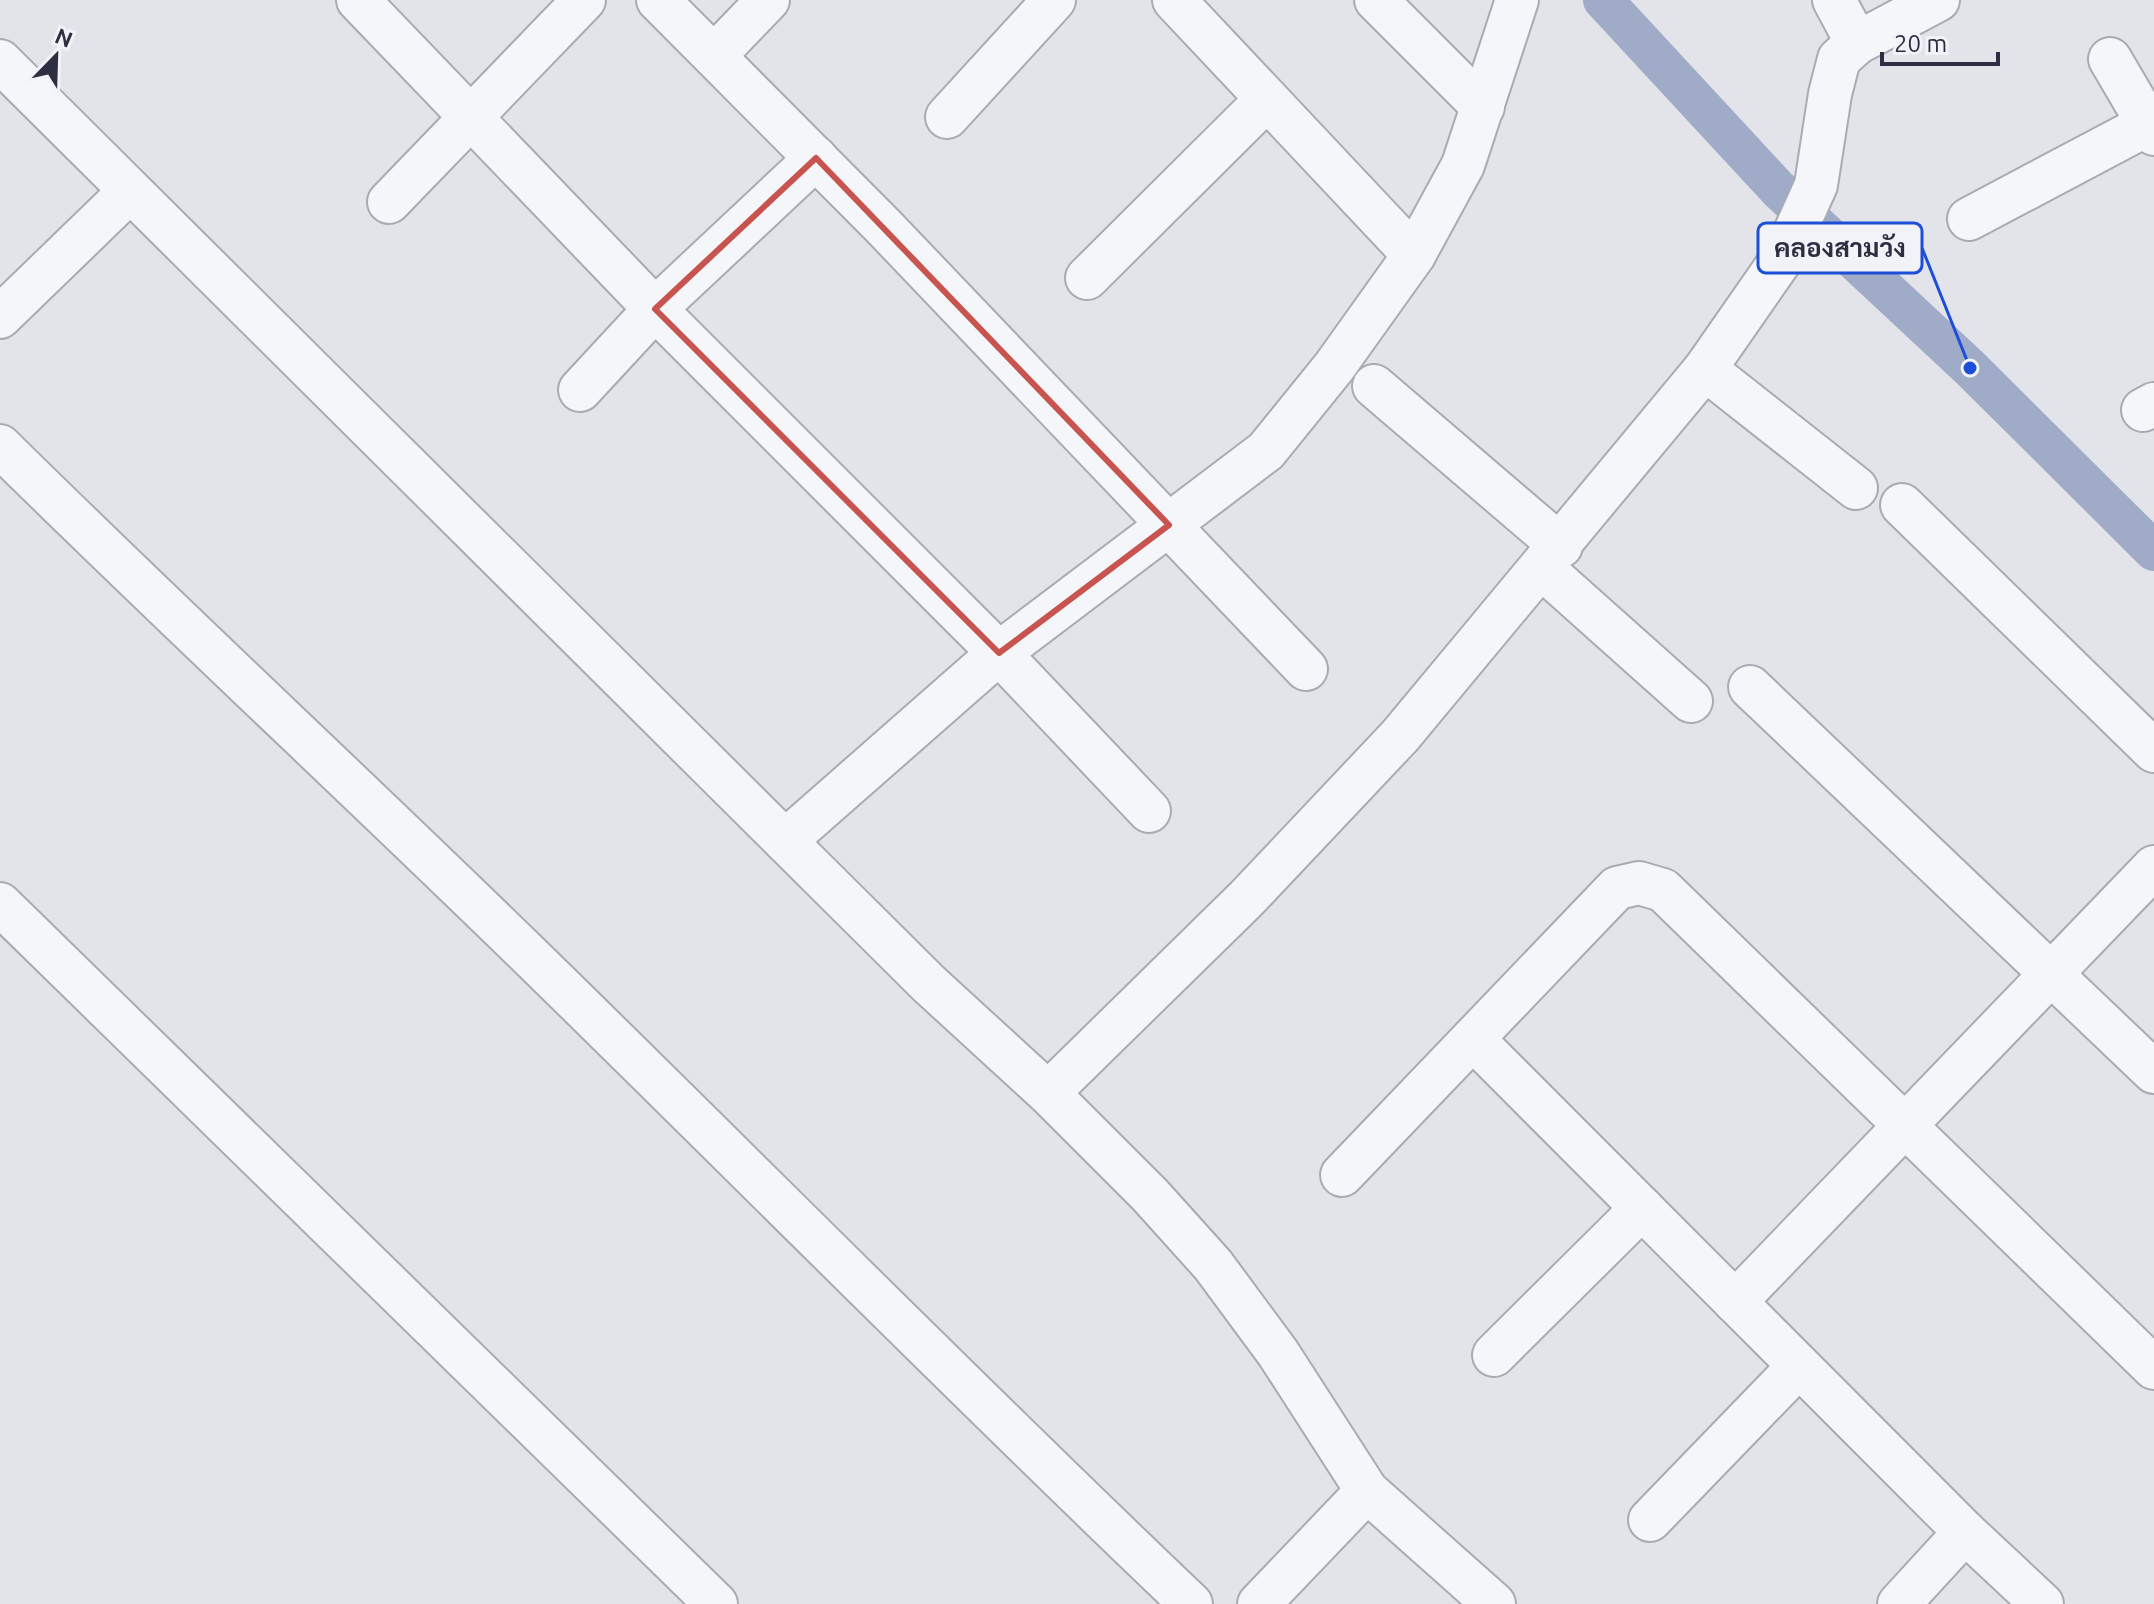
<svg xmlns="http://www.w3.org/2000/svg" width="2154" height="1604" font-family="Ubuntu,Sarabun,sans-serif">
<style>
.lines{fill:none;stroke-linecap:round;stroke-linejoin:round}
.canal{stroke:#a0abc8;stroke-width:40}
.minor-casing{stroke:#a8aab4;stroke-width:46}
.minor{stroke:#f5f6f9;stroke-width:42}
.marked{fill:none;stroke:#c8544f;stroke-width:6;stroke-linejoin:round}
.leader{fill:none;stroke:#1d4ed8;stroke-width:3}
.callout-dot{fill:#1d4ed8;stroke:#f2f3f8;stroke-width:3}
.callout{fill:#f2f3f8;stroke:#1d4ed8;stroke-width:3}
.callout-label{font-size:26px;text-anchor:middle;font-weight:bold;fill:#2b2f41}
</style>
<rect width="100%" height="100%" fill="#e3e4ea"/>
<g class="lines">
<polyline class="canal" points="1603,0 1778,189 1970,368 2154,551"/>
<defs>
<g id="minor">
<polyline points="358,0 655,309 999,653 1149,811"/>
<polyline points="658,0 883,226 1306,669"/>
<polyline points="1174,0 1414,255"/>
<polyline points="1376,0 1483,107"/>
<polyline points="1834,0 1857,43"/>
<polyline points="714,56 768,0"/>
<polyline points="2110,59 2154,134"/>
<polyline points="0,61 929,984 1048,1093 1150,1195 1213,1265 1278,1353 1367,1491 1494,1604"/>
<polyline points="947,117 1054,0"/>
<polyline points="389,202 584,0"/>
<polyline points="1969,219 2154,121"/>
<polyline points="1087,278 1267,99"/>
<polyline points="0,317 130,191"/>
<polyline points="1705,369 1856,488"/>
<polyline points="1374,386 1561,546"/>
<polyline points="580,390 655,309 816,158"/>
<polyline points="2143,410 2154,404"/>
<path d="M0,446c176,174 358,342 535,515 219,214 434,432 656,643"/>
<polyline points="1902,505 2154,751"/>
<polyline points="1542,568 1691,701"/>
<polyline points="1750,687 2154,1072"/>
<polyline points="785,841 999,653 1266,451 1334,367 1414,255 1463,165 1517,0"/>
<polyline points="0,904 716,1604"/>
<polyline points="1473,1039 1965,1532 2042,1604"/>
<polyline points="1048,1093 1247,898 1400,736 1705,369 1785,254 1816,185 1830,94 1839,59 1857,43 1938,0"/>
<polyline points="1342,1175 1617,888 1639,883 1663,890 2154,1368"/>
<polyline points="1735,1302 2154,867"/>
<polyline points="1494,1355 1642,1208"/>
<polyline points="1650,1520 1799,1366"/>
<polyline points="1259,1604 1367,1491"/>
<polyline points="1899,1604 1965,1532"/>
</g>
</defs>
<use href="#minor" class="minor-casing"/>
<use href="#minor" class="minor"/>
</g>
<path class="marked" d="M816,158l353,367 -170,128 -344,-344z"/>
<path class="leader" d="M1970 368L1922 248"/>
<circle class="callout-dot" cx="1970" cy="368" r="8"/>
<rect class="callout" x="1758" y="223" width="164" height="50" rx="8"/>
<g class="callout-label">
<text x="1840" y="257">คลองสามวัง</text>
</g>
<g transform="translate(56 56) rotate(23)" stroke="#f2f3f8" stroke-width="6" paint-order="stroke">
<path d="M0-6L14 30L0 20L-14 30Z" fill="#2b2f41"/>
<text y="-12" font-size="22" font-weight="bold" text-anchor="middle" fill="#2b2f41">N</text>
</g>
<path d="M1882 52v12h116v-12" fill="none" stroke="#2b2f41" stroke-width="4"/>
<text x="1894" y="52" font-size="24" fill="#2b2f41" stroke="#f2f3f8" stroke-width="6" paint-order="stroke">20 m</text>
</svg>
